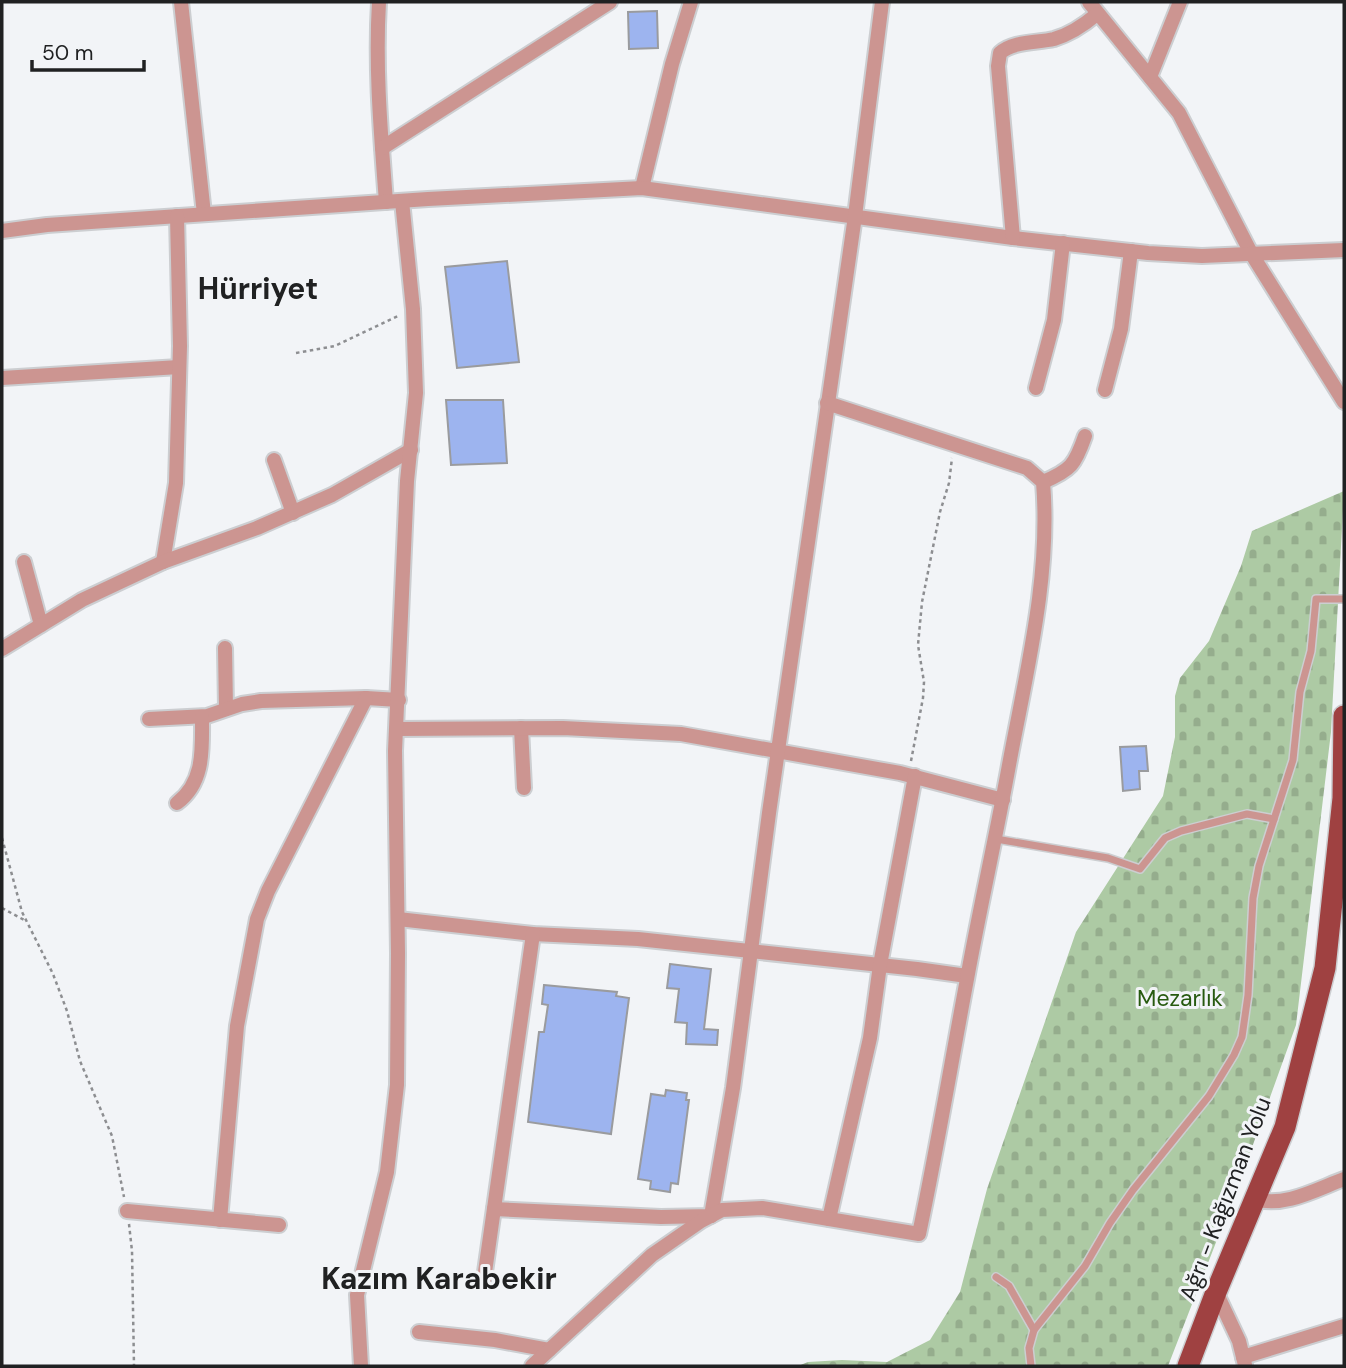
<svg xmlns="http://www.w3.org/2000/svg" width="1346" height="1368" font-family="'DM Sans',sans-serif">
<style>
.cemetery{fill:url(#cemetery-stones)}
.building{fill:#9db4ef;stroke:#9a9b9e;stroke-width:2}
.lines{fill:none;stroke-linecap:round;stroke-linejoin:round}
.lane-casing{stroke:#ccced1;stroke-width:10}
.street-casing{stroke:#ccced1;stroke-width:18}
.primary-casing{stroke:#ccced1;stroke-width:24}
.path{stroke:#8d8e91;stroke-width:2.5;stroke-dasharray:3.5 3.5;stroke-linecap:butt}
.lane{stroke:#cc9591;stroke-width:7}
.street{stroke:#cc9591;stroke-width:14}
.primary{stroke:#9f4141;stroke-width:21}
.labels{text-anchor:middle;dominant-baseline:central;stroke-width:6;stroke-linejoin:round;paint-order:stroke}
.park-label{font-size:23px;fill:#275a0f;stroke:#f2f4f7}
.street-label{font-size:23px;fill:#202122;stroke:#f2f4f7}
.district-label{font-size:30px;font-weight:bold;fill:#202122;stroke:#f2f4f7}
</style>
<defs>
<pattern id="cemetery-stones" width="16" height="16" patternUnits="userSpaceOnUse" patternTransform="scale(1.75)"><rect width="16" height="16" fill="#adcaa4"/><path d="M2 7V4a2 2 0 0 1 4 0v3zM10 15v-3a2 2 0 0 1 4 0v3z" fill="#95ad8d"/></pattern>
</defs>
<rect width="100%" height="100%" fill="#f2f4f7"/>
<polygon class="cemetery" points="1344,491 1331,732 1296,1025 1241,1178 1168,1366 798,1366 808,1362 842,1360 887,1362 930,1340 960,1292 987,1189 1076,932 1163,796 1175,737 1175,696 1180,678 1209,641 1241,566 1252,531"/>
<g class="building">
<polygon points="657,11 658,48 629,49 628,12"/>
<polygon points="507,261 519,362 457,368 445,267"/>
<polygon points="446,400 503,400 507,463 451,465"/>
<polygon points="1146,746 1148,771 1139,771 1140,789 1123,791 1120,747"/>
<polygon points="670,964 711,969 704,1029 718,1030 717,1045 686,1044 687,1023 675,1022 679,989 667,988"/>
<polygon points="544,985 617,992 616,996 629,998 611,1134 528,1122 539,1032 544,1032 548,1005 542,1004"/>
<polygon points="666,1090 687,1093 686,1100 689,1100 678,1184 671,1183 670,1192 650,1189 651,1181 638,1179 651,1094 665,1096"/>
</g>
<g class="lines">
<defs>
<g id="lane">
<polyline points="996,839 1108,858 1140,869 1165,838 1181,831 1247,814 1274,819"/>
<polyline points="996,1277 1009,1286 1034,1330"/>
<polyline points="1031,1366 1029,1348 1034,1330 1085,1266 1110,1223 1133,1190 1209,1096 1234,1055 1242,1037 1248,995 1253,898 1259,866 1293,760 1300,692 1311,651 1316,599 1344,599"/>
</g>
<g id="street">
<polyline points="181,2 204,214"/>
<path d="M379,2c-4,67 2,133 7,200"/>
<polyline points="1089,2 1179,113 1251,253 1344,402"/>
<polyline points="1150,77 1180,2"/>
<polyline points="382,148 610,2"/>
<polyline points="642,188 672,64 691,2"/>
<polyline points="2,231 47,225 428,199 642,188 1013,238 1148,253 1202,256 1344,250"/>
<path d="M1013,238l-15,-172 2,-13c13,-12 37,-10 54,-14 17,-5 30,-14 43,-25"/>
<polyline points="2,378 179,367"/>
<polyline points="1036,388 1054,320 1063,243"/>
<polyline points="1105,390 1121,329 1131,251"/>
<polyline points="274,460 293,513"/>
<path d="M1043,482c28,-12 32,-17 42,-46"/>
<polyline points="24,562 41,625"/>
<polyline points="163,562 176,483 180,346 177,216"/>
<polyline points="225,648 226,709"/>
<polyline points="2,649 82,600 163,562 257,528 332,495 411,450"/>
<polyline points="149,719 207,716 242,704 261,701 366,698 399,700"/>
<polyline points="521,728 524,788"/>
<polyline points="397,729 563,728 681,734 900,773 1003,800"/>
<path d="M177,803c28,-21 25,-55 25,-86"/>
<polyline points="398,919 533,934 638,939 917,969 967,976"/>
<path d="M1255,1199c29,9 62,-10 89,-20"/>
<polyline points="494,1209 661,1217 711,1216 733,1088 769,813 855,216 882,2"/>
<polyline points="127,1211 279,1225"/>
<polyline points="829,1219 870,1038 880,965 915,776"/>
<polyline points="220,1220 237,1026 257,919 268,891 366,698"/>
<polyline points="484,1279 533,934"/>
<polyline points="1216,1292 1239,1341 1245,1365"/>
<polyline points="419,1332 495,1340 549,1350"/>
<polyline points="1243,1357 1344,1326"/>
<polyline points="361,1366 357,1295 387,1172 397,1085 398,953 395,751 407,481 416,393 413,309 402,201"/>
<path d="M532,1366l120,-111 49,-34 21,-11 40,-2 157,26c18,-85 32,-170 48,-255 13,-72 29,-142 42,-214 17,-92 42,-189 34,-283l-16,-14 -200,-65"/>
</g>
<polyline id="primary" points="1188,1366 1216,1292 1285,1127 1325,968 1343,798 1344,716"/>
</defs>
<use href="#lane" class="lane-casing"/>
<use href="#street" class="street-casing"/>
<use href="#primary" class="primary-casing"/>
<g class="path">
<polyline points="296,353 335,346 400,315"/>
<polyline points="911,761 923,698 924,682 918,645 922,602 940,512 949,483 952,458"/>
<polyline points="2,838 22,912 53,974 67,1011 80,1061 112,1136 124,1197"/>
<polyline points="2,908 26,921"/>
<polyline points="129,1224 132,1251 134,1366"/>
</g>
<use href="#lane" class="lane"/>
<use href="#street" class="street"/>
<use href="#primary" class="primary"/>
</g>
<g class="labels">
<g class="park-label">
<text x="1180" y="998">Mezarlık</text>
</g>
<g class="street-label">
<text transform="translate(1225 1199) rotate(-69)">Ağrı - Kağızman Yolu</text>
</g>
<g class="district-label">
<text x="258" y="288">Hürriyet</text>
<text x="439" y="1278">Kazım Karabekir</text>
</g>
</g>
<rect width="1346" height="1368" fill="none" stroke="#202122" stroke-width="7"/>
<path d="M32 60v10h112v-10" fill="none" stroke="#202122" stroke-width="3.5"/>
<text x="42" y="60" font-size="21" fill="#202122" stroke="#f2f4f7" stroke-width="5" paint-order="stroke">50 m</text>
</svg>
